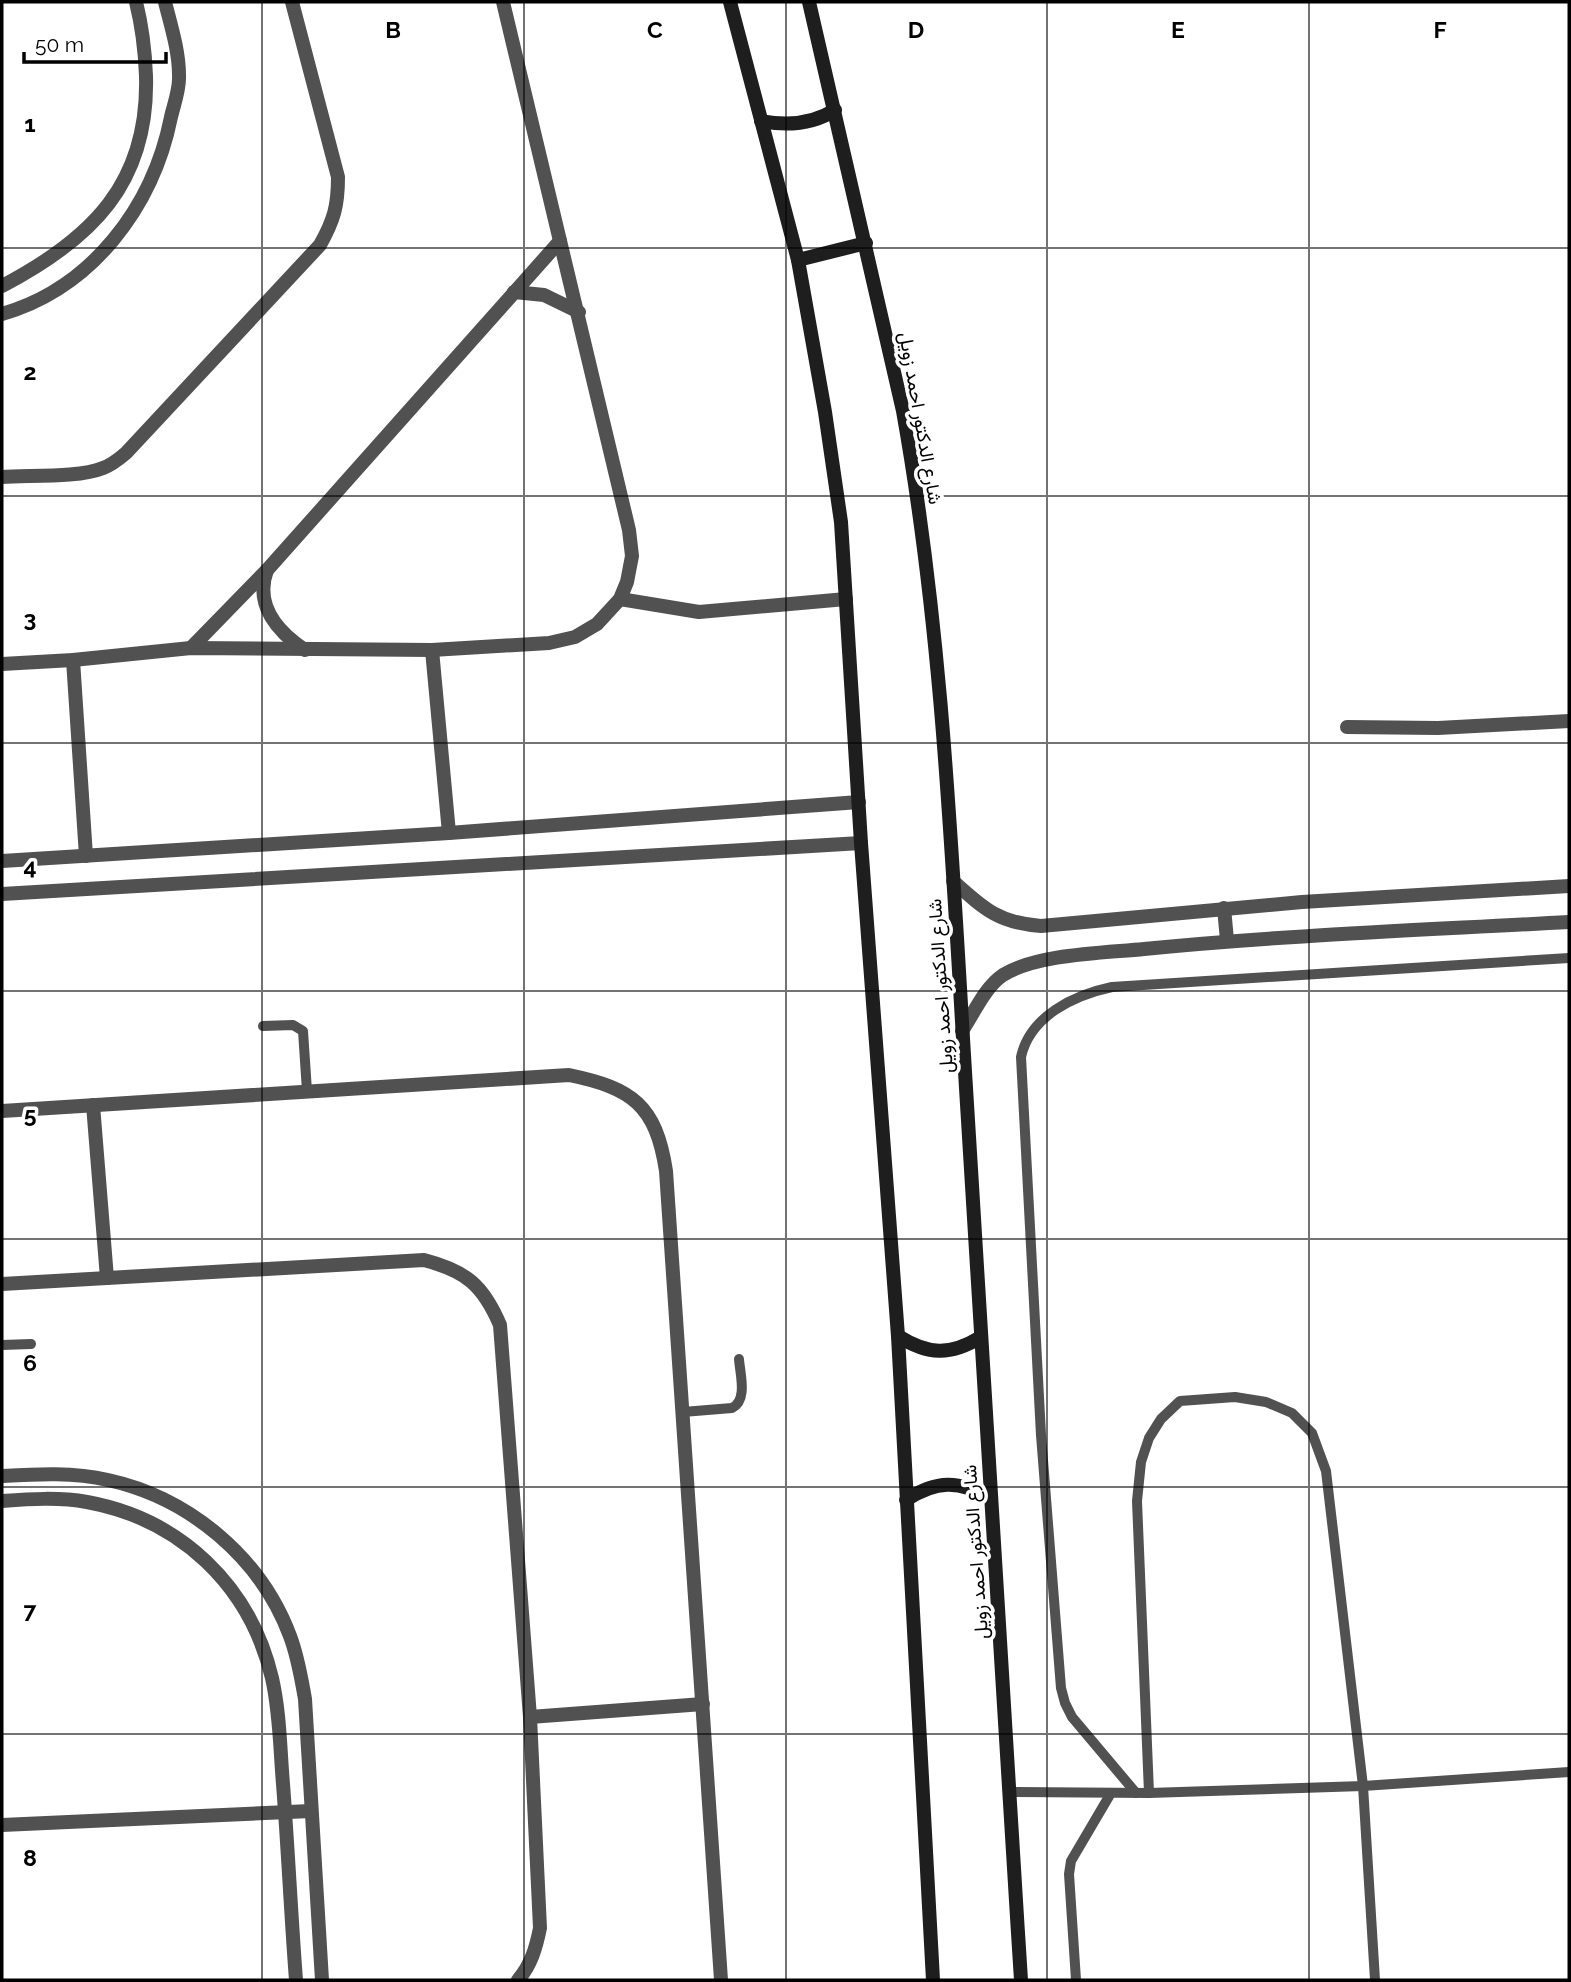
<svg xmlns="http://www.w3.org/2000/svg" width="1571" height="1982" font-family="Raleway,Vazirmatn,sans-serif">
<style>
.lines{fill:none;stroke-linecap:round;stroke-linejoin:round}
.lane{stroke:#515151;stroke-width:10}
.street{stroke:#515151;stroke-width:14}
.secondary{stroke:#1e1e1e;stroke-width:14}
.grid{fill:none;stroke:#000;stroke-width:2;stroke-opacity:0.55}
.labels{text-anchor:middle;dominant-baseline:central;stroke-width:7;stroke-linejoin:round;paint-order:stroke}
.street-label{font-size:19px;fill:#000;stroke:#fff}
.grid-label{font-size:23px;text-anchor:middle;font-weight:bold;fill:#000;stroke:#fff;stroke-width:7;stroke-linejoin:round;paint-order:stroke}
</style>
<rect width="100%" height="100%" fill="#fff"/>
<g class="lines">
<g class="lane">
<polyline points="263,1026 293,1025 303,1031 307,1091"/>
<polyline points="2,1345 31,1344"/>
<path d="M683,1412l49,-4c16,-8 8,-34 7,-49"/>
<polyline points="1009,1792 1149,1793 1363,1786 1569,1772"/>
<path d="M1136,1793l-64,-76 -7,-14 -4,-15 -20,-253 -20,-378c9,-41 53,-62 91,-70l457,-29"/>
<polyline points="1149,1793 1137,1501 1141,1462 1149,1438 1161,1419 1180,1401 1235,1397 1266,1402 1292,1413 1312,1433 1326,1471 1363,1786 1375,1980"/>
<polyline points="1076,1980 1069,1874 1071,1861 1111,1793"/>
</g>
<g class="street">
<path d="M2,286c90,-47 147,-103 144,-210 -1,-26 -4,-50 -10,-74"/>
<polyline points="514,292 544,295 579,312"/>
<path d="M2,314c90,-26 151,-107 169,-197 3,-13 9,-28 8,-42 0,-24 -8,-49 -14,-73"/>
<path d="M2,477c27,-2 77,1 101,-9 9,-3 16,-9 23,-15l194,-208c14,-25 18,-39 18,-68l-46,-175"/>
<path d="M267,570c-13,35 11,62 38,80"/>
<polyline points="620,599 699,612 846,599"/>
<polyline points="191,648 268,569 560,241"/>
<polyline points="432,650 449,833"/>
<polyline points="73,660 86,856"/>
<polyline points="2,664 73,660 191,648 432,650 549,643 575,637 597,624 620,599 627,582 632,556 629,530 503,2"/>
<polyline points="1347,727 1438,728 1569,721"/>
<polyline points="2,861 449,833 859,802"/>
<path d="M953,881c30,27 45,42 88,45l261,-24 267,-16"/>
<polyline points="2,894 861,843"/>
<polyline points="1224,908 1227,940"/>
<path d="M962,1031c12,-18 23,-44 41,-56 34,-21 101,-22 141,-26 141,-14 283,-19 425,-27"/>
<polyline points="93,1105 107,1278"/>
<path d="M2,1111l567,-36c63,13 87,30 97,96l55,809"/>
<path d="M2,1284l422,-24c42,11 59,25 76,65l30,392 10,211c-4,20 -9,37 -22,52"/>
<path d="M2,1476c36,-2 71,-4 106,4 82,18 153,78 182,156 8,21 11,41 15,63l17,281"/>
<path d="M2,1501c28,-2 57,-4 85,1 93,17 163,83 185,176 8,35 8,71 11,106 5,65 8,131 13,196"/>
<polyline points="530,1717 703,1704"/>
<polyline points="2,1825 311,1811"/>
</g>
<g class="secondary">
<polyline points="730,2 798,260 825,412 841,522 861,843 898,1336 933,1980"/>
<path d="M809,2l94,409c40,223 49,451 63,677 18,298 36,595 55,892"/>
<path d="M761,121c26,5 52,3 74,-11"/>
<polyline points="798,260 866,243"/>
<path d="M898,1336c30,19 52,20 83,1"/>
<path d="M906,1500c30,-20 53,-20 85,-2"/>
</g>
</g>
<path class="grid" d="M262,2v1978M524,2v1978M786,2v1978M1047,2v1978M1309,2v1978M2,248h1567M2,496h1567M2,743h1567M2,991h1567M2,1239h1567M2,1487h1567M2,1734h1567"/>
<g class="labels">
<g class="street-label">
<text transform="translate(921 418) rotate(80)">شارع الدكتور احمد زويل</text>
<text transform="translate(940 986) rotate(-94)">شارع الدكتور احمد زويل</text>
<text transform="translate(975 1552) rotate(-94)">شارع الدكتور احمد زويل</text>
</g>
</g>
<g class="grid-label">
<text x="393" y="38">B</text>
<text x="655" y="38">C</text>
<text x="916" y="38">D</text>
<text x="1178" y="38">E</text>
<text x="1440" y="38">F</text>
<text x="30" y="132">1</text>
<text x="30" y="380">2</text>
<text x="30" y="627">3</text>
<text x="30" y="875">4</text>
<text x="30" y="1123">5</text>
<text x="30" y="1371">6</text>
<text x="30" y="1618">7</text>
<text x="30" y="1866">8</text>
</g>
<rect width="1571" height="1982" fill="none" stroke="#000000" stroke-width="7"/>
<path d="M24 52v10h142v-10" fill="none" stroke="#000000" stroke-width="3.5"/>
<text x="35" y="52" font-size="21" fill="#000000" stroke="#ffffff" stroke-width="5" paint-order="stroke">50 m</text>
</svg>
